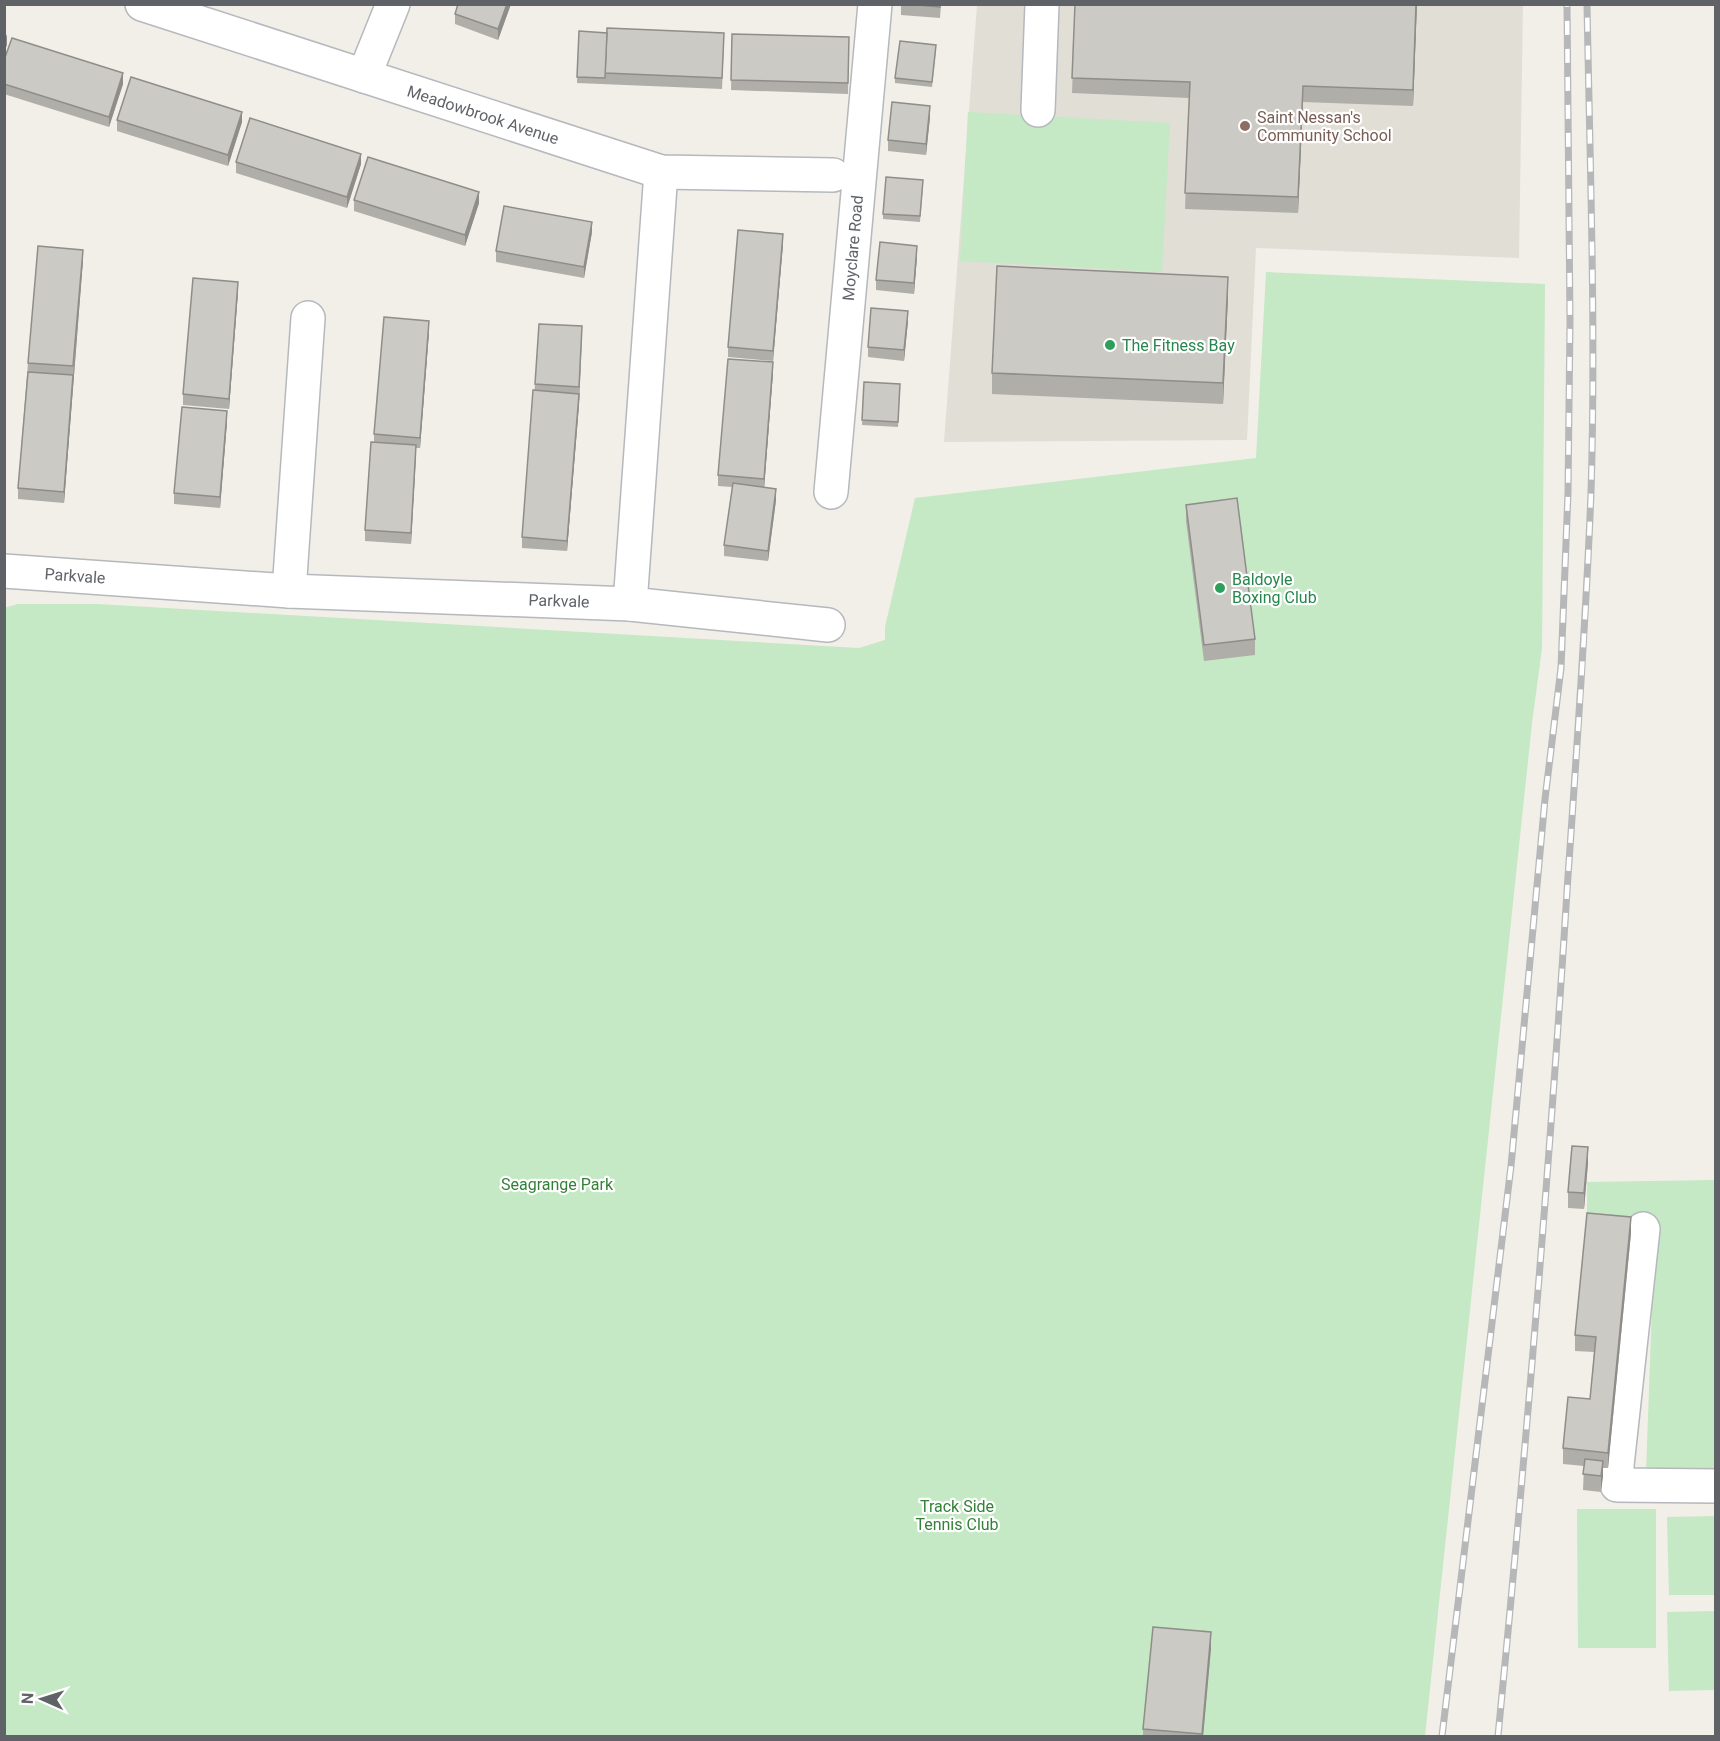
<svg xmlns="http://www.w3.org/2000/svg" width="1720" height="1741" font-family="Roboto,sans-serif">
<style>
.education{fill:#e1ded6}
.green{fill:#c5e8c5}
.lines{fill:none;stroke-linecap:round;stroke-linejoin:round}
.minor-casing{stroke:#b5b8bc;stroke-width:36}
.minor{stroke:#fff;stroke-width:33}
.rail-casing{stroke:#b6b7b8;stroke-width:7}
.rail{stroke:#fff;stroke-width:4.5;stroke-dasharray:14;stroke-linecap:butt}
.wall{fill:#afaea9}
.shaded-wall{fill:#8f8d8a}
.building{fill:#cccac5;stroke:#8f8d8a;stroke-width:1.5}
.education-dot{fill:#8d6e63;stroke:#fff;stroke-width:2}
.leisure-dot{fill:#2e9e5b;stroke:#fff;stroke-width:2}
.labels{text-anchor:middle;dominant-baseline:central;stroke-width:4.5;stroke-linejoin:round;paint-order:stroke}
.street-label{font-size:16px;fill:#5f6368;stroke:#fff}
.education-label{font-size:16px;fill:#785e54;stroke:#fff;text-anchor:start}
.leisure-label{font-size:16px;fill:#27864d;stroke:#fff;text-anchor:start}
.park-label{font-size:16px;fill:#348238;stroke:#fff}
</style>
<rect width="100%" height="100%" fill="#f1efe8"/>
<polygon class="education" points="977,5 1523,5 1519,258 1256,248 1247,440 944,442"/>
<g class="green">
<polygon points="968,112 1170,123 1162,272 960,261"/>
<polygon points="1266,272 1545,284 1542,648 1532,723 1425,1736 5,1736 4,608 18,604 97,604 859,648 885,640 885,627 915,498 1256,458"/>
<polygon points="1715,1180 1715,1474 1646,1474 1655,1222 1587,1214 1587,1182"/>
<polygon points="1577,1509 1656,1509 1656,1648 1578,1648"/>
<polygon points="1715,1516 1715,1595 1669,1595 1667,1517"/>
<polygon points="1715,1611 1715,1690 1669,1691 1667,1612"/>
</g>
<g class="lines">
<defs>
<g id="minor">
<polyline points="142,4 661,172 833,175"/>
<polyline points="364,76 393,4"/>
<polyline points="1038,110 1042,4"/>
<polyline points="831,492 875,4"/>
<polyline points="4,571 289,591 630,604 828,625"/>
<polyline points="289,591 308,318"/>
<polyline points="630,604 661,172"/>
<polyline points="1643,1229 1617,1465 1617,1485 1716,1486"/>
</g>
</defs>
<use href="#minor" class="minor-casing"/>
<use href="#minor" class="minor"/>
<defs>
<g id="rail">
<polyline points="1442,1736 1511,1166 1545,799 1561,668 1568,493 1570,321 1567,4"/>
<path d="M1498,1736c28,-286 52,-573 70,-860 9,-128 18,-255 23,-383 5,-163 -1,-326 -4,-489"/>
</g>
</defs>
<use href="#rail" class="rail-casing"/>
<use href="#rail" class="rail"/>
</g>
<g class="wall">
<polygon points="458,4 511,4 498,40 455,24 455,14"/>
<polygon points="901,4 941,4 940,18 901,15"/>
<polygon points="1075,4 1417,4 1413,106 1303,102 1298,213 1185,209 1189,98 1072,93"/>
<polygon points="579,31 724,43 722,89 577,83"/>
<polygon points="732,34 849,37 848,94 731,90"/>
<polygon points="936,50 932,87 895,83 895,78"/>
<polygon points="4,60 123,84 109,127 4,94"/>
<polygon points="930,117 926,155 888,151 888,140"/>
<polygon points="117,120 242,122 228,166 117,131"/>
<polygon points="236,162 361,164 347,208 236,173"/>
<polygon points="923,185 920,222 883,219 883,214"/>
<polygon points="354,200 479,203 465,246 354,211"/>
<polygon points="592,232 584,278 496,262 496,251"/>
<polygon points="783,244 773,361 728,357 728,347"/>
<polygon points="917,256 914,294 876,290 876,280"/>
<polygon points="83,260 64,503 18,499 18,488 28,363"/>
<polygon points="238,292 229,409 183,405 183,394"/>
<polygon points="1228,297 1223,404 992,394 992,373"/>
<polygon points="908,321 904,361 868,357 868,347"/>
<polygon points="429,332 420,448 416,448 411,544 365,541 365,530 374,442 374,434"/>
<polygon points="582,337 579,405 567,551 522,548 522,537 535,384"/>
<polygon points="773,373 764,488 776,500 768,561 724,556 724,545 732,487 718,486 718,475"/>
<polygon points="864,382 900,384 898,427 862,425"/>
<polygon points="227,422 220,508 174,504 174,493"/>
<polygon points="1186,505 1255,639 1255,655 1204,661 1186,521"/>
<polygon points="1588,1163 1584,1209 1568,1208 1568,1192"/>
<polygon points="1631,1233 1608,1468 1603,1468 1601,1492 1583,1490 1584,1466 1563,1464 1563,1448 1590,1399 1594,1352 1575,1351 1575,1335"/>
<polygon points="1211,1648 1203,1737 1143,1737 1143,1729"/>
</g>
<g class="shaded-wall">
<polygon points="507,4 511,4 498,40 498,29"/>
<polygon points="1416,4 1417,4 1413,106 1413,90"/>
<polygon points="7,34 7,45 4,53 4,42"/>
<polygon points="123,73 123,84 109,127 109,117"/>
<polygon points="1303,86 1303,102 1298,213 1298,197"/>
<polygon points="930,106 930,117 926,155 926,144"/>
<polygon points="242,112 242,122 228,166 228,155"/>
<polygon points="361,154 361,164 347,208 347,197"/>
<polygon points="479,192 479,203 465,246 465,235"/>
<polygon points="592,222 592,232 584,278 584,267"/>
<polygon points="783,234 783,244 773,361 773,351"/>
<polygon points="917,246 917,256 914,294 914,283"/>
<polygon points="83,250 83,260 64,503 64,492"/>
<polygon points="1228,277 1228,297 1223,404 1223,383"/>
<polygon points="238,282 238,292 229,409 229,399"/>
<polygon points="908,311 908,321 904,361 904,350"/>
<polygon points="429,321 429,332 420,448 420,438"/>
<polygon points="582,326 579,405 567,551 567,541 579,396"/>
<polygon points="773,362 773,373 764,490 764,479"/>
<polygon points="227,411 227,422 220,508 220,497"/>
<polygon points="416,445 416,456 411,544 411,533"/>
<polygon points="776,489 776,500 768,561 768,551"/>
<polygon points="1588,1147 1588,1163 1584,1209 1584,1193"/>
<polygon points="1631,1217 1631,1233 1608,1468 1608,1453"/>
<polygon points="1603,1461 1603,1477 1601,1492 1601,1476"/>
<polygon points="1211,1632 1211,1648 1203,1737 1202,1737"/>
</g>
<g class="building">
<polygon points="458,4 507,4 498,29 455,14"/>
<polygon points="906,4 940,4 940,7"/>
<polygon points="1075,4 1416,4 1413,90 1303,86 1298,197 1185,193 1190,82 1072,78"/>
<polygon points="607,28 724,33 722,78 605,73"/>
<polygon points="579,31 607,33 605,78 577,77"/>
<polygon points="732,34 849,37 848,83 731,80"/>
<polygon points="12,38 123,73 109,117 4,84 4,60"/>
<polygon points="900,41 936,45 932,82 895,78"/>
<polygon points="131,77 242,112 228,155 117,120"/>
<polygon points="892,102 930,106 926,144 888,140"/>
<polygon points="250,118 361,154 347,197 236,162"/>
<polygon points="368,157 479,192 465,235 354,200"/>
<polygon points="886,177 923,180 920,216 883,214"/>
<polygon points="504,206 592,222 584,267 496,251"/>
<polygon points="738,230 783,234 773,351 728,347"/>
<polygon points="880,242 917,246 914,283 876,280"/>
<polygon points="38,246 83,250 73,366 28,363"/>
<polygon points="997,266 1228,277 1223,383 992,373"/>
<polygon points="193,278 238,282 229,399 183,394"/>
<polygon points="871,308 908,311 904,350 868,347"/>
<polygon points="384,317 429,321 420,438 374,434"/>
<polygon points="539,324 582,326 579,387 535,384"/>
<polygon points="728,359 773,362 764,479 718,475"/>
<polygon points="28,372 73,375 64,492 18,488"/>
<polygon points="864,382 900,384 898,422 862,420"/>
<polygon points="533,390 579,394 567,541 522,537"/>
<polygon points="182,407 227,411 220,497 174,493"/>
<polygon points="371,442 416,445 411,533 365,530"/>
<polygon points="733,483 776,489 768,551 724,545"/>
<polygon points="1237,498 1255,639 1204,645 1186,505"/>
<polygon points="1572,1146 1588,1147 1584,1193 1568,1192"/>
<polygon points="1587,1213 1631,1217 1608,1453 1563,1448 1568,1397 1590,1399 1596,1337 1575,1335"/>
<polygon points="1585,1459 1603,1461 1601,1476 1583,1474"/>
<polygon points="1153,1627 1211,1632 1202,1734 1143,1729"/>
</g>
<circle class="education-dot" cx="1245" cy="126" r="6"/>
<g class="leisure-dot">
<circle cx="1110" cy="345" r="6"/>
<circle cx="1220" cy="588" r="6"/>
</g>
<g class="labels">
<g class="street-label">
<text transform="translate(483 115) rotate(18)">Meadowbrook Avenue</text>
<text transform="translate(853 248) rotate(-85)">Moyclare Road</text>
<text transform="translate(75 576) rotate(4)">Parkvale</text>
<text transform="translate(559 601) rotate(2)">Parkvale</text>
</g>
<g class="education-label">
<text x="1257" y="117">Saint Nessan's<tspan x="1257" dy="18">Community School</tspan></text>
</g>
<g class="leisure-label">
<text x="1122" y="345">The Fitness Bay</text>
<text x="1232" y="579">Baldoyle<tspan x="1232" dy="18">Boxing Club</tspan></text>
</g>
<g class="park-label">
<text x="557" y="1184">Seagrange Park</text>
<text x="957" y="1506">Track Side<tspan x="957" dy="18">Tennis Club</tspan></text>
</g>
</g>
<rect width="1720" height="1741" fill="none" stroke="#5f6368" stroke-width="12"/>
<g transform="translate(42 1699) rotate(273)" stroke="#ffffff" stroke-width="4.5" paint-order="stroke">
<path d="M0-4.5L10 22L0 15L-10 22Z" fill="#5f6368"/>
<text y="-9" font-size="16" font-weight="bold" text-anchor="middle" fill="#5f6368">N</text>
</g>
</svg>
